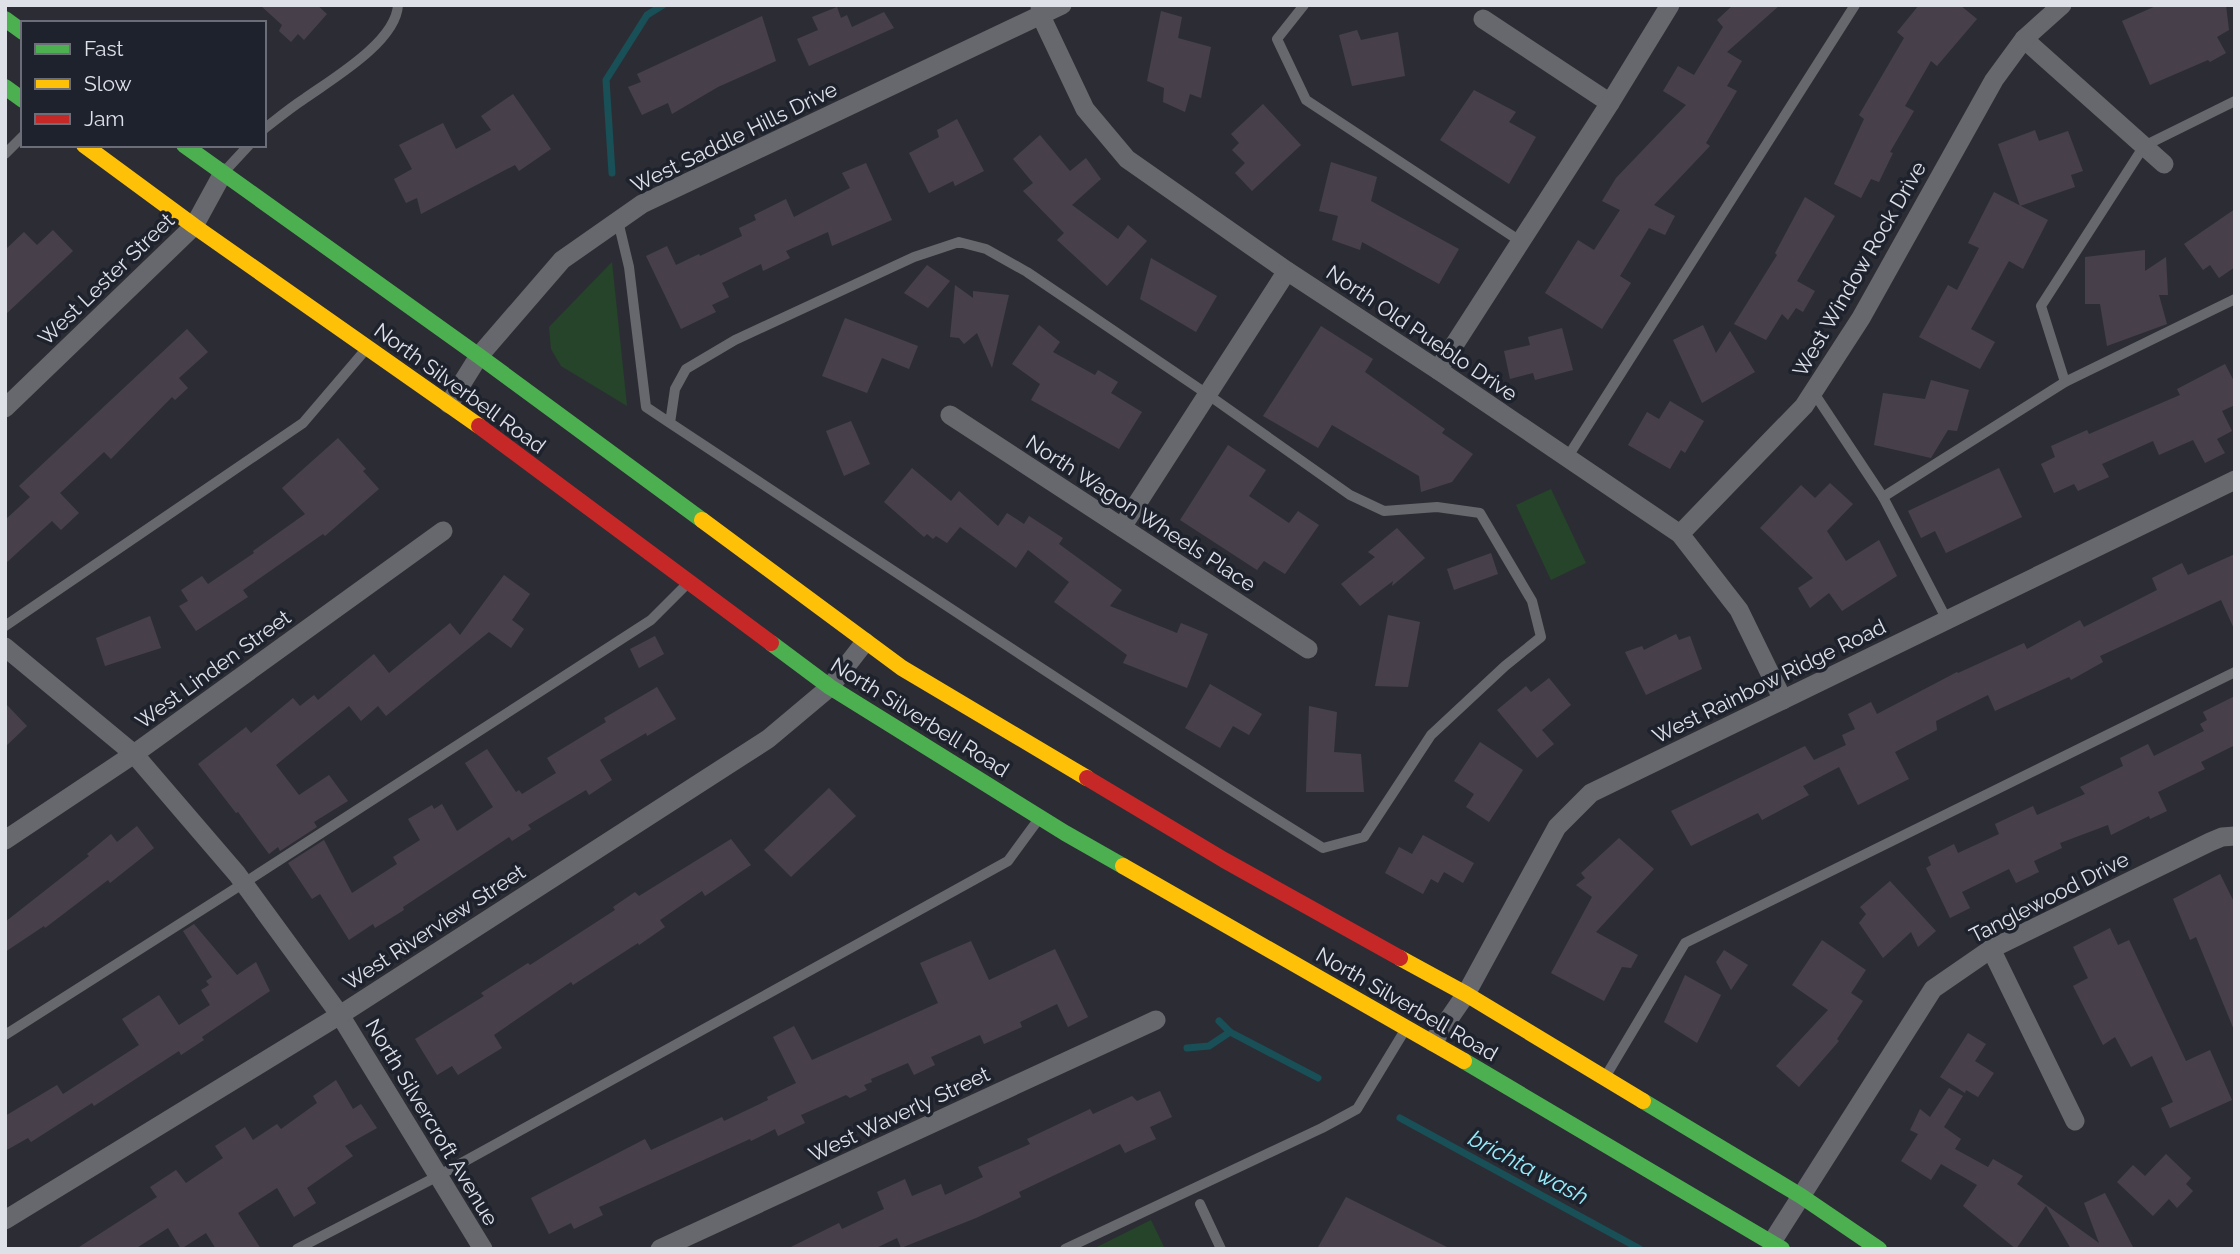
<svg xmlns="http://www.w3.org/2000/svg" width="2240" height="1254" font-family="Raleway,sans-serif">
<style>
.green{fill:#25442a}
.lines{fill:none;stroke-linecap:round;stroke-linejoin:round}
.stream{stroke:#194f57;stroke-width:7}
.building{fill:#47404a}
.lane{stroke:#67686d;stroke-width:10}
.street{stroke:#67686d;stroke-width:19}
.fast{stroke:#4caf50;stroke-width:16}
.slow{stroke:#ffc107;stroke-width:16}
.jam{stroke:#c62828;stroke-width:16}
.labels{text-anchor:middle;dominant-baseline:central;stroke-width:7;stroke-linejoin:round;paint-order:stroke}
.street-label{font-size:21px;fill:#dfe1e9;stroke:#1e222d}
.water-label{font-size:23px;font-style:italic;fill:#97ecfb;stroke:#1e222d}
</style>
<rect width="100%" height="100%" fill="#2c2d34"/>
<g class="green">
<polygon points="612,262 627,406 561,366 551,349 549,327"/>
<polygon points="1551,489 1586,563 1551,580 1516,505"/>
<polygon points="1151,1220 1165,1249 1093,1249"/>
</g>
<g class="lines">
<g class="stream">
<polyline points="612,173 606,80 647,15 663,5"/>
<polyline points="1219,1021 1230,1032 1318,1078"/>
<polyline points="1187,1048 1209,1046 1230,1032"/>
<polyline points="1400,1118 1640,1249"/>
</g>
</g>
<g class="building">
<polygon points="260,5 317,5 327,14 304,40 298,34 291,42 279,31 282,25"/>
<polygon points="1733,5 1780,5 1727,52 1742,61 1727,86 1737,91 1706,143 1710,146 1654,205 1675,216 1665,235 1649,228 1620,276 1631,283 1602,329 1545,293 1578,240 1594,250 1620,210 1602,201 1616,178 1686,105 1663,91 1678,66 1694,75 1723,27 1717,20"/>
<polygon points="1919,5 1960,5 1977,19 1937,66 1931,61 1905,106 1914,111 1890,152 1893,153 1879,182 1871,179 1861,198 1834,184 1864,119 1859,115 1904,38 1897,32"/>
<polygon points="2158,5 2226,5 2229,30 2217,37 2226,53 2210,62 2208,60 2150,85 2122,21"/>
<polygon points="837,7 841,18 847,15 852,27 884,12 894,28 809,66 797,39 818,30 812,17"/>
<polygon points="1161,11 1182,17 1178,38 1211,47 1201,98 1190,94 1185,112 1163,102 1164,88 1147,81"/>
<polygon points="762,16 776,61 718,87 672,114 668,103 642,115 628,87 641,82 637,74"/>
<polygon points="1357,30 1361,40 1398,32 1405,76 1352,86 1339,35"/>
<polygon points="1474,90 1516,112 1509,122 1536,137 1509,184 1440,140"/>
<polygon points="513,94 551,149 519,171 515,165 421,214 417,198 406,203 394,179 412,169 399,145 443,123 456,149 491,130 481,116"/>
<polygon points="1263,104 1301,145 1252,191 1235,173 1245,163 1232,150 1239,143 1231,134"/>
<polygon points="957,119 984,171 955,186 953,181 929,193 909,153 939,137 937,130"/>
<polygon points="2035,130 2039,141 2068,131 2083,171 2071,175 2075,187 2020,206 1998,144"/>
<polygon points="1040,135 1070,171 1086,158 1101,179 1072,205 1118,239 1128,225 1147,241 1107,286 1057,240 1064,233 1023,191 1033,183 1013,159"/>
<polygon points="1331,162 1377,177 1371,201 1459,249 1439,284 1362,242 1360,250 1332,240 1338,216 1319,211"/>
<polygon points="866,163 892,220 832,246 828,232 786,251 790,258 763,271 761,264 722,283 729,297 712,305 716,312 681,329 646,256 667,246 676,265 699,254 700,256 742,236 739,228 756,220 754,215 786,199 794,217 850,188 842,173"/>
<polygon points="1994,192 2048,220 2023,269 2009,261 1971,329 1995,342 1980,369 1919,337 1948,285 1957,290 1979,248 1968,243"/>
<polygon points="1805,197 1835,216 1797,281 1815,291 1803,312 1796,308 1788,320 1782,314 1766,340 1734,324 1777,255 1775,253"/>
<polygon points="2235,209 2235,267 2219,278 2210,265 2203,270 2184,244"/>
<polygon points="53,230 73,251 5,315 5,250 24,232 37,245"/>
<polygon points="2145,250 2145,271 2166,257 2168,295 2159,295 2167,324 2107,346 2100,304 2085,304 2085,257"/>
<polygon points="1151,258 1217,296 1196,332 1140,299"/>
<polygon points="927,265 950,281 928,308 904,293"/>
<polygon points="955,285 973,298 973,291 1009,295 992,368 977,333 964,344 959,338 950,337"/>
<polygon points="845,318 918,346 909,369 882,358 867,393 822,376"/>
<polygon points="1039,325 1060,342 1053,352 1095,375 1098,370 1118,382 1111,393 1142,412 1119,449 1031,400 1040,384 1012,364"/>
<polygon points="1703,325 1716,353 1730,331 1755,372 1702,403 1673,340"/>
<polygon points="1321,326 1373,359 1365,372 1445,429 1442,433 1473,454 1452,482 1421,492 1419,476 1332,425 1318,448 1263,416"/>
<polygon points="1562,328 1573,370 1535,380 1533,373 1510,379 1504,351 1530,345 1528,337"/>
<polygon points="187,329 208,352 179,378 188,388 175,400 172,397 111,459 104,452 60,493 79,513 61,530 52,521 5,564 5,520 30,497 19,486"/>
<polygon points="2225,364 2235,383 2235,405 2222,411 2232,431 2217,439 2225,453 2205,463 2193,440 2159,455 2153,441 2102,464 2109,477 2078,491 2074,484 2054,493 2041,464 2055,457 2051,446 2087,430 2089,434 2180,395 2177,389"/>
<polygon points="1931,380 1969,390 1957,431 1948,430 1931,458 1874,445 1883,393 1925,399"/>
<polygon points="1670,401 1704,421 1685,453 1681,450 1670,469 1628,445 1647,412 1659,419"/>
<polygon points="851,421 870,464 844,476 826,431"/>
<polygon points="338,438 366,469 363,471 379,489 325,536 323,534 243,590 248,597 196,631 179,606 188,601 181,590 202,576 208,584 254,553 253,551 305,514 282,488"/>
<polygon points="1228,445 1266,470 1249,496 1289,523 1298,511 1319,525 1285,574 1264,561 1257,570 1180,520"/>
<polygon points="912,468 951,501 959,491 998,526 1007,513 1024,524 1029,516 1063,538 1059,544 1122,590 1110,606 1177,633 1181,623 1208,634 1187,688 1123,663 1127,655 1054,602 1069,582 1028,550 1016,568 960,527 947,543 936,536 933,539 927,534 924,537 884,502"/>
<polygon points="1999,468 2022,517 1946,553 1935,531 1921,538 1908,511"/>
<polygon points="1830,483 1853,504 1827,531 1846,561 1879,540 1897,576 1842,611 1829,593 1810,608 1798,588 1813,578 1760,528 1801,485 1815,498"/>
<polygon points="1397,528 1425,558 1392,586 1393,581 1360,606 1341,584 1375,557 1368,552"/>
<polygon points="1491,553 1498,574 1454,590 1447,569"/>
<polygon points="2235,554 2235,631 2221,600 2100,656 2103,662 2071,680 2069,677 1995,711 1988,695 1936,721 1937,730 1895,752 1909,779 1858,805 1839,767 1803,786 1809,795 1762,820 1758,813 1691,846 1671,811 1805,746 1814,760 1846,745 1842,735 1855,729 1848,714 1871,702 1877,714 1957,672 1958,673 2024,643 2027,649 2080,620 2084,627 2157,590 2152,578 2182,563 2188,575"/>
<polygon points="504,575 530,594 512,620 524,629 511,648 489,632 386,716 378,706 361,721 349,706 276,765 299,795 329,775 348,801 314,822 317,827 280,851 278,847 269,854 238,812 236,813 198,764 246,727 251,733 293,698 300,706 314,695 318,700 374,654 389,673 450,623 460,635"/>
<polygon points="1388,615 1420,622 1408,687 1375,686"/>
<polygon points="150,616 161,648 105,666 96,638"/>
<polygon points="1676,634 1679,640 1690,636 1702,669 1646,695 1625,652 1642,646 1644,650"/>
<polygon points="655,636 664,654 639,668 630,649"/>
<polygon points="1549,678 1571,705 1542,730 1554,744 1537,758 1497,710 1526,686 1531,692"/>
<polygon points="1210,684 1262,714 1249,735 1233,726 1220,748 1185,728"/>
<polygon points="657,687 676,719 647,736 646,733 600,760 612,780 589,795 586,790 528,825 531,829 512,841 509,837 488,851 403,907 404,910 375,928 373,924 349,940 320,894 312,899 288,863 324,840 352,893 397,864 393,857 420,840 408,819 432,805 434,809 442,804 457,831 493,807 465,763 487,749 516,792 519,790 522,794 556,773 547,758 606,722 604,718"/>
<polygon points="2235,696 2235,745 2201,762 2205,769 2158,792 2167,811 2150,819 2149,816 2111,835 2108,825 2060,843 2062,848 2034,861 2039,872 2016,883 2009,869 1962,892 1970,908 1950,918 1926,868 1931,865 1928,857 1954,844 1958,853 1999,834 1995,824 2033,806 2037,815 2085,794 2080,787 2123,766 2120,758 2148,744 2154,756 2204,731 2200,724 2207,720 2203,712"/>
<polygon points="5,703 27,726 5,747"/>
<polygon points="1309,706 1337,712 1334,752 1361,754 1364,792 1306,792"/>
<polygon points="1480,742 1523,770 1489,822 1466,807 1474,794 1454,781"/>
<polygon points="829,788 856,816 791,877 764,850"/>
<polygon points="137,826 154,848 110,883 108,880 45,928 44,926 5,952 5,922 89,856 87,854 111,834 117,842"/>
<polygon points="1423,835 1474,863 1463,883 1444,872 1438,883 1431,879 1423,894 1385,873 1399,847 1412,854"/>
<polygon points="1619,838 1654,869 1596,932 1638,955 1631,968 1622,967 1604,1001 1551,973 1592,897 1576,885 1585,878 1581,873"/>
<polygon points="731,839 751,865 705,896 702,891 660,920 665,927 639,945 638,943 573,985 571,982 494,1035 502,1048 458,1075 452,1066 437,1075 415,1039 484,996 481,993 528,963 530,965 615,910 613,907 635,892 639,896"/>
<polygon points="2220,874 2235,904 2234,1030 2196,937 2190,940 2173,899"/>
<polygon points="1890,881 1936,931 1918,947 1911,932 1883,958 1859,923 1866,914 1860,907"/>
<polygon points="194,924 237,975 256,962 270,991 202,1037 204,1040 181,1055 179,1051 94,1106 92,1103 31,1142 28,1138 5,1151 5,1116 57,1085 63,1094 139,1045 122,1019 159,995 179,1025 210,1005 201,990 209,985 206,981 212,977 183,931"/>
<polygon points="2110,928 2118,945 2129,940 2186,1061 2210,1050 2232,1100 2170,1128 2161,1108 2173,1102 2152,1056 2131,1067 2115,1037 2103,1045 2073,986 2088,978 2073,947"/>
<polygon points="1822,940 1866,970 1851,993 1863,1001 1837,1039 1839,1041 1799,1087 1776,1066 1828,1010 1792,985"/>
<polygon points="971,941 989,980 1055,949 1088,1017 1068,1027 1057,1004 1020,1022 1022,1027 984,1044 980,1035 931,1057 935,1065 914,1075 908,1063 871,1079 872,1082 864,1085 867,1090 850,1098 846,1095 801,1115 805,1123 778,1136 775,1129 751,1141 750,1139 599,1207 603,1215 574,1229 571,1223 549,1234 531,1198 645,1139 651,1150 722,1117 724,1121 768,1100 767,1097 796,1083 773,1037 794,1026 812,1060 938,1003 920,963"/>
<polygon points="1724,950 1748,965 1731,990 1716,962"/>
<polygon points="1685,975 1721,995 1697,1043 1664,1022"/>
<polygon points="1968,1033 1986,1044 1975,1061 1994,1073 1978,1097 1966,1090 1965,1093 1940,1077"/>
<polygon points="336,1080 353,1109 361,1104 377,1128 345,1146 353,1156 307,1188 316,1203 294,1217 277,1188 238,1213 261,1249 216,1249 206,1233 181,1249 168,1228 135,1249 76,1249 157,1197 150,1187 176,1170 186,1183 223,1158 215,1146 245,1127 253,1140 277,1124 281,1129 317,1103 313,1096"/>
<polygon points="1949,1088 1963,1096 1944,1127 1961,1139 1955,1149 1988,1167 1993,1159 2023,1176 2017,1184 2099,1243 2084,1203 2105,1193 2134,1249 2071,1249 2046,1206 2016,1249 1963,1206 1977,1185 1941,1164 1931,1180 1901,1161 1918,1134 1910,1130 1920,1109 1930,1117"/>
<polygon points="1160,1091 1172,1117 1150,1127 1156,1139 1125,1153 1120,1144 1019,1192 1021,1197 976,1218 901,1248 897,1238 874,1249 787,1249 839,1223 842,1229 884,1209 877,1192 905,1179 912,1196 941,1184 945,1195 983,1177 978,1167 1030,1144 1027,1139 1090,1109 1093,1114 1132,1096 1137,1101"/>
<polygon points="2166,1154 2191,1178 2186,1184 2193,1191 2177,1208 2169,1199 2153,1216 2117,1182 2133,1165 2145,1176"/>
<polygon points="1346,1197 1451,1249 1317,1249"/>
</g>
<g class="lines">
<g class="lane">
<polyline points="1304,5 1277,39 1306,100 1520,241"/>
<path d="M264,129c13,-10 26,-21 40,-30 28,-20 92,-57 94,-94"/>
<polyline points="5,154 23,136"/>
<polyline points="224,172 249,145"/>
<path d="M618,221l11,46 17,140 24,16c217,143 432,288 653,425l41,-11 67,-102 74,-69 36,-29 -9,-36 -52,-88 -43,-6 -53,4 -34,-16 -143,-101 -180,-122 -41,-23 -27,-7 -45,15 -179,83 -49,29 -11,20 -5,34"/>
<polyline points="2065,382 2041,306 2144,146 2235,101"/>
<polyline points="1814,393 1883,497 1947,620"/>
<polyline points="1567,458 1855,5"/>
<polyline points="1883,497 2065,382 2235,299"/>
<polyline points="5,626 303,423 367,348"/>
<polyline points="5,1035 244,883 651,620 688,583"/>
<polyline points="1607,1074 1685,943 2235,672"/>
<polyline points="1200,1204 1221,1249"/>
<polyline points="297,1249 438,1176 1008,861 1038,820"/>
<polyline points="1065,1249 1322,1128 1357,1109 1405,1030"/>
</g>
<g class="street">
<polyline points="1040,5 1041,16 1085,109 1127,159 1287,271 1438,370 1680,534 1739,610 1783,700"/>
<polyline points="1483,19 1610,103"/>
<polyline points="2024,39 2164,164"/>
<polyline points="1438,370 1610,103 1670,5"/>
<polyline points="449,404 479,356 562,260 642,204 1062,5"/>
<polyline points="5,408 194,226 223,173"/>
<polyline points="950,415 1308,649"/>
<polyline points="1122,527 1287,271"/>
<polyline points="1680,534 1804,406 1861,318 1994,80 2024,39 2062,5"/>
<polyline points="5,647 134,754 237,874 340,1015 483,1249"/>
<polyline points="5,840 134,754 443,531"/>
<polyline points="1991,949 2075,1121"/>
<polyline points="1433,1042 1466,994 1557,827 1591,793 2235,480"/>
<polyline points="5,1220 340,1015 768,739 830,687 865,642"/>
<polyline points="1772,1242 1933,989 1991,949 2210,842 2222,837 2235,836"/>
<polyline points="660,1249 1156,1020"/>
</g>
<g class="fast">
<polyline points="5,19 23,32"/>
<polyline points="5,87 23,100"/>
<polyline points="184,145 479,356 702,520"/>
<polyline points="771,643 830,687 1065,833 1123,866"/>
<polyline points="1464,1061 1782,1249"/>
<polyline points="1643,1101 1801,1196 1879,1249"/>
</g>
<g class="slow">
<polyline points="84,145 194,226 479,426"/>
<polyline points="702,520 902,668 1087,778"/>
<polyline points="1123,866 1464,1061"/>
<polyline points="1400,958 1466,994 1643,1101"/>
</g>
<g class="jam">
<polyline points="479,426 771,643"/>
<polyline points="1087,778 1224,860 1400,958"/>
</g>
</g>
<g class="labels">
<g class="street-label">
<text transform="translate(734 137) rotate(-26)">West Saddle Hills Drive</text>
<text transform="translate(1859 269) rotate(-60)">West Window Rock Drive</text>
<text transform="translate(106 279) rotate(-44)">West Lester Street</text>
<text transform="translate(1422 333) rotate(34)">North Old Pueblo Drive</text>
<text transform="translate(460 388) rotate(36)">North Silverbell Road</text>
<text transform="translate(1141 513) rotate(33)">North Wagon Wheels Place</text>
<text transform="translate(213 669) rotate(-36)">West Linden Street</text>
<text transform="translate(1769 681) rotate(-26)">West Rainbow Ridge Road</text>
<text transform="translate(920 717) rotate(32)">North Silverbell Road</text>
<text transform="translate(2049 897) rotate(-27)">Tanglewood Drive</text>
<text transform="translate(434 927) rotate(-33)">West Riverview Street</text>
<text transform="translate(1407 1004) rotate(30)">North Silverbell Road</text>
<text transform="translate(899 1114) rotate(-25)">West Waverly Street</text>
<text transform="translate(432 1122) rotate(59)">North Silvercroft Avenue</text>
</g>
<g class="water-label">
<text transform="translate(1529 1167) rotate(28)">brichta wash</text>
</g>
</g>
<rect width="2240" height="1254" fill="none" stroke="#dfe1e9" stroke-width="14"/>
<rect x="21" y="21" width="245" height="126" fill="#1e222d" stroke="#6b6e78" stroke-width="2"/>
<rect x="35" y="44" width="35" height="10" fill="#4caf50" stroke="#6b6e78" stroke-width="2"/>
<text x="84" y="56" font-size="21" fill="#dfe1e9">Fast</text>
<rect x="35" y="79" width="35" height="10" fill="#ffc107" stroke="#6b6e78" stroke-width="2"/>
<text x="84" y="91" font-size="21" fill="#dfe1e9">Slow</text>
<rect x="35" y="114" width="35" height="10" fill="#c62828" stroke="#6b6e78" stroke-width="2"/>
<text x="84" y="126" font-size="21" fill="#dfe1e9">Jam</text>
</svg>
